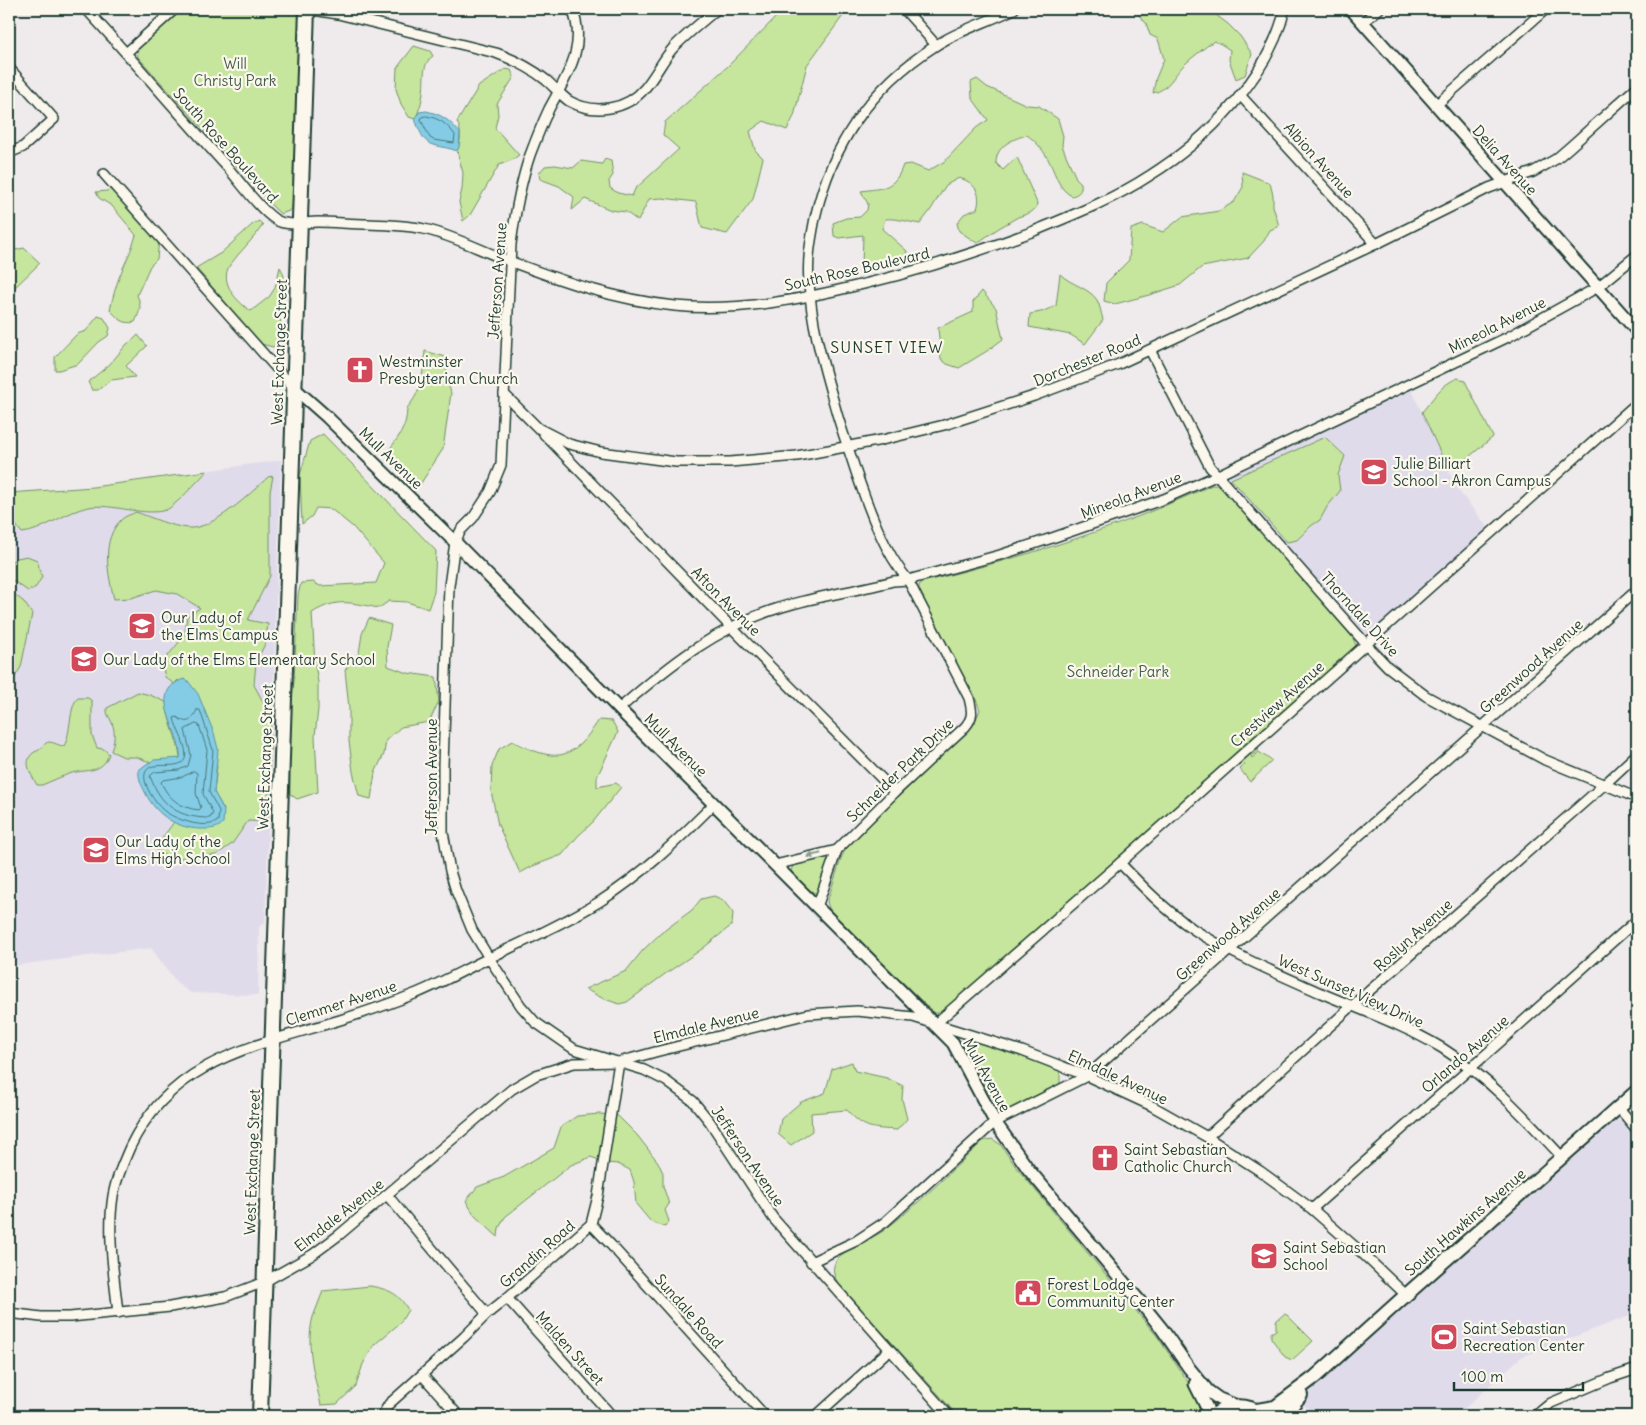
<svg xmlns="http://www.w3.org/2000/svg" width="1646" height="1425" font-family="Delius,sans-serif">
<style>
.built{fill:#e0dbea}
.green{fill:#c6e59d;stroke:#729168}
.water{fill:#84cce5;stroke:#5c939e}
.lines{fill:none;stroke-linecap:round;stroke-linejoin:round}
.shore{stroke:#47767b;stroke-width:1}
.minor-casing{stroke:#1f3d34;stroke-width:12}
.tertiary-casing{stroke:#1f3d34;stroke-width:15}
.secondary-casing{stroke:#1f3d34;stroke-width:16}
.primary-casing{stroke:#1f3d34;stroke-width:18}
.minor{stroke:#fbf7ec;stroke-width:9}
.tertiary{stroke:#fbf7ec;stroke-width:11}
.secondary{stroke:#fbf7ec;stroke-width:12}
.primary{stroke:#fbf7ec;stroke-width:14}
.oneway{fill:#8d9a90}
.labels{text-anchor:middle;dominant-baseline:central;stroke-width:4.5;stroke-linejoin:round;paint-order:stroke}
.park-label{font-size:15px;fill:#405f49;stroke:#fbf7ec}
.street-label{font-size:15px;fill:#1f3d34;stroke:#fbf7ec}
.poi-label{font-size:15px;fill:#1f3d34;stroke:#fbf7ec;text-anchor:start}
.neighbourhood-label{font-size:16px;letter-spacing:1px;fill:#1f3d34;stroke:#fbf7ec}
</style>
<rect width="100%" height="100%" fill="#efeaeb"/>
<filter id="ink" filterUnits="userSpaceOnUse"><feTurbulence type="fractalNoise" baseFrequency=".02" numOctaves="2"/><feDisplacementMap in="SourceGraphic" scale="10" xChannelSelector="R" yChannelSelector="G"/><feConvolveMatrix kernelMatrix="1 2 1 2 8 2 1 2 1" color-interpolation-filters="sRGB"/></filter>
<g filter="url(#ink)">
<g class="built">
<polygon points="1410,386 1455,486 1490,530 1368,635 1363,635 1345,616 1229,481 1227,476 1372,408"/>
<polygon points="281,460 265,922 259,927 258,995 191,993 178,984 151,948 9,966 9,493 93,487"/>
<polygon points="1619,1108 1637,1130 1637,1313 1521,1357 1456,1416 1316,1416 1297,1399"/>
</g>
<g class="green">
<polygon points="183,9 299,9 293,205 289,211 281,214 275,209 138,57 137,51 140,47"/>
<polygon points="787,9 848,9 807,65 794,116 787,130 764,121 750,131 755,150 763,158 753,199 727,234 702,228 696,202 662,198 649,199 638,221 626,212 611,210 585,199 572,210 574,197 559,186 540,179 539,173 545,166 555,165 573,168 581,161 602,164 605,159 611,161 613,175 609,181 610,188 618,193 632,196 635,189 679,149 663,135 665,122 728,66 781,12"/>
<path d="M1133,9h75l20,15 12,12 12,18 -7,21 -9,4 -7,-19 1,-10 -9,-6 -7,-3c-10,7 -20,15 -29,23 -11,10 -16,26 -32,29l3,-15 8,-19 -6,-20 -8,-4 -4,-12z"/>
<path d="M414,46l16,5 3,5c-12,8 -8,24 -10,37 -1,9 -4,18 -8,26l-6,-2 -8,-13 -5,-15 1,-21z"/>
<path d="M505,69l6,1 3,7 -17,27 1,11 -3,13 24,27 -7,5 -13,5 -29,50 -7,6 -4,-19 3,-13 1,-16 -6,-22c4,-9 5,-20 0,-29l22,-36z"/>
<path d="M977,79l10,8 40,18 12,1 19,13 5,17 -1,9 3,8 11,25 5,5c1,8 -2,11 -9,13 -13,-6 -16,-21 -22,-33 -5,-11 -13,-21 -23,-28 -15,4 -31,11 -31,28l7,7 14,-13 20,46 -1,5 -6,5 -12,4 -19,11 -22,15 -18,-12 -2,-8 7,-9 13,-5c5,-15 -2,-27 -18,-31l-13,7 -16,26 -10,13c-12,-2 -23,-6 -35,-5l-3,10 25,22 -2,7 -12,1 -22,9 -9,-3 1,-30 -24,3 -5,-2 -1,-13 13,-5 14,-1 7,-7 1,-6 -7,-13c22,-3 34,-2 42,-26l8,-1 17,7 17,-10 31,-33 12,-8 -16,-22 -1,-16z"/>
<polygon points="1242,172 1270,183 1273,195 1273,206 1279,226 1270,230 1264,241 1248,258 1202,267 1180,285 1149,295 1115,304 1104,301 1106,283 1129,260 1131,229 1143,225 1163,232 1182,217 1219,211 1234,202 1243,187"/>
<path d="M113,188l46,52 -2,19 -7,7 -13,29c5,11 3,16 -2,27 -12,3 -17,-4 -25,-12 3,-14 7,-29 13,-42 5,-11 10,-22 13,-33l-24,-29 -13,-8 -3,-6 11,-1z"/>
<path d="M259,221l4,4c-10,15 -23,26 -33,40 -12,17 8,38 21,46l18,-14 6,-9 5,-21c5,8 7,19 1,27l-1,46 -7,7 -12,-3 -65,-76 25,-15 32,-29z"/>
<polygon points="9,243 15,250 24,248 40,263 9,293"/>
<path d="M1060,274c11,11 28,13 37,26 3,5 4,13 6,20l-18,24 -14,-9 -42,-8 1,-13 11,-2 15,-6z"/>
<polygon points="982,291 996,308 1003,339 987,351 959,368 947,364 941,359 938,328 973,312 973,302"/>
<polygon points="98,316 104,318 110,328 108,336 99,342 78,364 59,370 55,370 55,357 77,334 86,331"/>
<polygon points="138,335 147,346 126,366 135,377 111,380 98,390 92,390 88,382 109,365 127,344 134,339"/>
<path d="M425,351l21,6 1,22 4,14 -8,56 -24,37 -34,-31c12,-16 22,-26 22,-47 15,-16 16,-36 18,-57z"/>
<path d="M1458,378l7,3 28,56 -29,24 -16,9 -26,-58c11,-13 19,-28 36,-34z"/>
<path d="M323,434l113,117 -2,41 -6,17 -21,-7 -18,-1 -10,7c-29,-5 -41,-11 -67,5l3,51 3,18v27l-3,27 3,56 -21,7 -7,-5 -1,-68 5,-45 4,-86 3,-12 12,-1 7,4 56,-3 8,-20 -31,-36 -22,-18 -15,-1 -4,8 -10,8 -2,-49 10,-34z"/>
<polygon points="1325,437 1345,456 1338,475 1340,491 1327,507 1320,520 1311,526 1297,540 1287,542 1231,479"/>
<path d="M207,471c-7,8 -34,37 -41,39 -21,7 -55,-7 -77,-3 -23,4 -48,25 -67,26 -11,-12 -13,-24 -13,-40l84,-6z"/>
<path d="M273,476l-3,16v84l-22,44 20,4 -3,20 -9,18 -2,23 17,31 -3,106 -20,-1 -16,23 -16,11 -36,3 -12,-1 -11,-6 6,-14 11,-15 7,3 43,-15 -10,-18 3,-26 -39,-86 -4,4 -9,-7 -3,-12c6,-12 18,-21 23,-33 1,-5 1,-11 2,-16l13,-8 -23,-14 -21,-4 -25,8 -17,1c-6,-25 -14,-60 8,-80 3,-3 10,-5 14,-7 17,6 34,14 52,16 25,2 63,-35 80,-51z"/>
<path d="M1212,485c10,0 14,7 21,14l120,139 3,8 -408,362 -7,5h-7l-101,-99 -4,-6 -2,-6 15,-46 4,-7 53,-53 67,-63 8,-9 6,-14 -6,-16 -5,-7 -50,-97v-5l4,-3c58,-15 116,-30 172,-50 40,-13 79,-30 117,-47z"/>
<polygon points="27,556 37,560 42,577 36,587 28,591 9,578 9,563 17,558"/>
<polygon points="9,590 24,602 32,614 21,667 9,687"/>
<polygon points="369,618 391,625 387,647 388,666 407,673 436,677 439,701 429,722 401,727 386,740 384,754 375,773 371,799 359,796 353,772 349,741 349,708 345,670 359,653 362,634"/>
<path d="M138,692l12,3 16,7c2,19 11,35 14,54l-2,3 -29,3 -12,-5h-13l-13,-6c3,-9 5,-18 1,-28 -2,-6 -6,-8 -5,-15z"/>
<path d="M78,698h10l4,3v34l5,13 7,1 5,5c-7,20 -22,15 -37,19 -10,3 -20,8 -30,12h-5c-5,-9 -15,-23 -4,-32 1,-1 5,-2 7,-4 3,-2 4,-6 9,-7 5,0 10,4 15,4 7,-11 5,-41 14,-48z"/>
<path d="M599,720l13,1 6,11 -21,45v10l19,-4 5,4 -28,35 -15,14 -16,19 -29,11 -13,7 -22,-48 -7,-34 1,-25 7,-17 13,-8c45,22 59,21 87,-21z"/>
<polygon points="1257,748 1259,750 1251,756 1252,758 1259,752 1272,761 1250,782 1240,769 1245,765 1243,763 1239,767 1237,764"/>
<polygon points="829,856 830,859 819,892 815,893 809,890 791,871 793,865"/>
<polygon points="714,896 723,900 733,913 732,925 702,949 665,974 627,1002 619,1004 602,998 585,989 626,971 643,950 661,933 692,910 701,899"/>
<path d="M973,1041h5l80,28 2,5v10l-57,29c-10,-11 -35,-54 -33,-68z"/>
<path d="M852,1062l3,9 32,7 16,8 -1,13 5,20 -10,11c-26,-2 -32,0 -50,-20l-36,3 1,18 -21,14 -13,-11 3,-15 20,-17 24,-9 7,-24z"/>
<polygon points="599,1114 617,1115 637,1135 658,1162 663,1173 663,1186 669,1204 665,1210 669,1221 665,1227 651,1222 636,1204 634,1182 630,1170 618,1164 607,1163 591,1157 571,1165 505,1217 499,1228 498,1237 475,1216 466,1201 477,1187 504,1177 554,1148 561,1127 577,1116"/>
<path d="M992,1139l8,5 16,23 141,169 41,61 2,11 -2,8h-240l-120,-133c-5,-8 -7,-16 0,-25 5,-7 35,-20 45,-27 36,-27 68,-60 100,-90z"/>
<path d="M370,1286c18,3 29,7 38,24l-8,13 -26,22 -11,19 -7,22 -19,18 -16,1c-6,-27 -16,-60 -8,-88 3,-9 7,-17 10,-26z"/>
<polygon points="1284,1314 1287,1315 1313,1341 1292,1360 1285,1357 1271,1338 1271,1333 1276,1330 1276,1321"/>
</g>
<g class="water">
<path d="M426,111c16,3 24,10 34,22l-1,14 -2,4c-8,-3 -15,-4 -24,-6 -10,-2 -15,-18 -18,-26l4,-7z"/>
<path d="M184,679l4,2 10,13 16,39 4,16 -4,43 10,18 -1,13c-5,5 -10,6 -18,6 -26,1 -49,-13 -60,-37 -4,-8 -7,-14 -6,-22l6,-5 9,-5 26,-2c3,-25 -36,-66 4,-79z"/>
</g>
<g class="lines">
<g class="shore">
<path d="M426,116c13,2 21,8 29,19l-1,8 -20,-3 -4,-2 -9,-18 1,-3z"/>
<path d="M197,710h3l1,3 12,37 -4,42 10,19 -1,10c-8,6 -24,3 -33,0 -9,-3 -18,-7 -24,-13 -8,-8 -24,-32 -12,-40 8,-6 31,2 36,-9 4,-11 -9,-30 -11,-41l3,-1c11,9 15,3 20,-7z"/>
<path d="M196,724l3,1 8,25 -4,44 10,19 -3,5c-31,0 -49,-12 -60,-42l5,-4 24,-2 9,-4 3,-11 -6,-25z"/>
<path d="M194,771l3,2 -1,20 5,15 -2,2c-18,-2 -31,-11 -38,-28l2,-2 19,-3z"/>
</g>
<defs>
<g id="minor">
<path d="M86,9c48,52 94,106 142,159 13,15 32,42 48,52 12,7 29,2 42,2 16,0 33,2 50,2 19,1 38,1 56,5 27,6 54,20 80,30 55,21 111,41 171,47 63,6 128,-7 189,-22 58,-14 114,-32 170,-53 39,-16 80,-32 115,-55 58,-36 120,-99 136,-167"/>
<path d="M307,9l31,5 158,39c19,7 35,15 50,27 7,6 17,17 23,21 25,14 58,9 76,-13 11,-13 18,-29 29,-41 14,-14 29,-26 43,-38"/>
<path d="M572,9c16,37 -6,68 -23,100 -7,15 -13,30 -19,46 -10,29 -15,59 -19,89l-10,221 -11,27 -17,26 -12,12 -6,12 -6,44 -6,179v67l7,39 6,20 16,39 17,28 32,48 14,16 39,27 70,21 22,11 27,20 17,21 63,96 176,198"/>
<polyline points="904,9 936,45"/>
<polyline points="1363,22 1379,9"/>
<polyline points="126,53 175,9"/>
<polyline points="9,68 54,119 23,147 9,153"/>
<polyline points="1240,95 1376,244"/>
<polyline points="1436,105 1546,9"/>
<polyline points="104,174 293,387"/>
<polyline points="1150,350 1210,467 1366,644 1388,667 1426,696 1545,760 1637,798"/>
<polyline points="504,394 538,428 569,444 601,452 676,462 730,462 797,456 882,440 944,425 1034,396 1119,364 1376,244 1489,188 1533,172 1556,159 1571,146 1637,87"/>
<polyline points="544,434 731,627 895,792"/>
<path d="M619,709c49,-43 99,-83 163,-102 36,-11 74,-16 111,-26l15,-1 92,-25 52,-17 112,-39 54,-24 290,-138 90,-50 39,-32"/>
<path d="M1120,863c22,23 45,47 73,66 40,26 85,45 128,64 40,17 83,32 121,55 46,29 83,69 120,109"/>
<polyline points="775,865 837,850"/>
<path d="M817,907l20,-57 58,-58 70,-65c9,-10 7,-17 4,-29l-61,-118c-25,-30 -39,-71 -52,-108 -6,-19 -13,-38 -19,-58 -12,-43 -26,-87 -28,-133 -2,-21 2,-42 6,-63 17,-75 56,-131 120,-172 24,-16 53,-24 79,-37"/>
<polyline points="935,1024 1120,863 1637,403"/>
<polyline points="1619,1108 1637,1130"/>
<polyline points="1207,1137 1352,1006 1605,784 1637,754"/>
<polyline points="387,1195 487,1314"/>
<polyline points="1312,1209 1637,920"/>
<polyline points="591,1224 611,1245 765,1416"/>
<polyline points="811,1262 856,1241 885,1222 995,1122 1087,1076 1637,590"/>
<polyline points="507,1298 612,1416"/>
<polyline points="9,1313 41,1317 70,1317 170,1307 225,1297 264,1282 312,1255 339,1235 512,1089 536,1075 574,1063 619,1062 655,1052 808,1014 857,1011 913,1017 1022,1051 1087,1076 1152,1106 1207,1137 1260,1171 1312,1209 1361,1252 1406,1295"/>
<path d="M118,1313c-4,-38 -11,-79 -5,-117 3,-17 10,-33 17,-49 42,-88 125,-101 210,-127 26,-8 52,-17 77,-27 24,-10 47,-23 70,-34 38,-18 76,-35 112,-57 43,-27 79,-62 115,-98"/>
<polyline points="422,1375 459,1416"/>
<polyline points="382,1416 389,1404 464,1337 487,1314 507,1298 591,1224 598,1196 619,1062"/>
<polyline points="816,1416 889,1350"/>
<polyline points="1535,1416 1551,1403 1610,1378 1637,1369"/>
</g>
<g id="tertiary">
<polyline points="1351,9 1637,331"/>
<polyline points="293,387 327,417 455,542 619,709 953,1043 995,1122 1029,1170 1137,1298 1162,1329 1189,1368 1208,1391 1219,1399 1237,1406"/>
<polyline points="1195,1384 1207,1408 1206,1416"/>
</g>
<g id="secondary">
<polyline points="1257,1410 1275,1407 1315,1377 1406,1295 1637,1091"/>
<path d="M1212,1416c16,-12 34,-13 51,-2"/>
<polyline points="1283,1416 1301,1395"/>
</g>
<polyline id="primary" points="260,1416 307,9"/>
</defs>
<use href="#minor" class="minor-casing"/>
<use href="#tertiary" class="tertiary-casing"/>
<use href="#secondary" class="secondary-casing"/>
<use href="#primary" class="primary-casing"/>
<use href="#minor" class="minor"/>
<use href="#tertiary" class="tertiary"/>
<use href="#secondary" class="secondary"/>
<use href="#primary" class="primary"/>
</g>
<defs><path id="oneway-solid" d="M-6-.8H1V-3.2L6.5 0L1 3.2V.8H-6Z" transform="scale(1.25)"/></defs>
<use class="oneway" href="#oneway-solid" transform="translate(814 855) rotate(166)"/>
</g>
<defs>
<symbol id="church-square" viewBox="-11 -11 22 22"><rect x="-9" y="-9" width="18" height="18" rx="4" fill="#d1495b" stroke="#fbf7ec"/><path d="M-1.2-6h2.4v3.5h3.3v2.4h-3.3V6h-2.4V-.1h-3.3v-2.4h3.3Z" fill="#fff"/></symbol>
<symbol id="school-square" viewBox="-11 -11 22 22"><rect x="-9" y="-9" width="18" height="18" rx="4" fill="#d1495b" stroke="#fbf7ec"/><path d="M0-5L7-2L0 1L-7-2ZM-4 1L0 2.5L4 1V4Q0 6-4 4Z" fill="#fff"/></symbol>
<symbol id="civic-square" viewBox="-11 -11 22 22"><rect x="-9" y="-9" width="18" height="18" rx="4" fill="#d1495b" stroke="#fbf7ec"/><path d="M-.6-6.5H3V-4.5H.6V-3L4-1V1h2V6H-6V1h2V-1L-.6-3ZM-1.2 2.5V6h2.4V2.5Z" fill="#fff"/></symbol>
<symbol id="stadium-square" viewBox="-11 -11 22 22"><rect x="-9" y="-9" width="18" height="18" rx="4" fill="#d1495b" stroke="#fbf7ec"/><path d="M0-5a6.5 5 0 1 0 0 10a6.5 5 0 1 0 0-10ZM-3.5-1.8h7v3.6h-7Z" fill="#fff"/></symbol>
</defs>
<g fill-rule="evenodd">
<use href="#church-square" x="344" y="354" width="32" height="32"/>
<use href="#school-square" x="1358" y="456" width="32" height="32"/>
<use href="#school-square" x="126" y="610" width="32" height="32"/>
<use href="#school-square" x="68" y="643" width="32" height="32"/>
<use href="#school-square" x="80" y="834" width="32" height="32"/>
<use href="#church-square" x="1089" y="1142" width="32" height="32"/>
<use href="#school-square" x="1248" y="1240" width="32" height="32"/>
<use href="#civic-square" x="1012" y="1277" width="32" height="32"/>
<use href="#stadium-square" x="1428" y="1321" width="32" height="32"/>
</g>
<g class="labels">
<g class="park-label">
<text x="235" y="63">Will<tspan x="235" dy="17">Christy Park</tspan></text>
<text x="1118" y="671">Schneider Park</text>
</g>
<g class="street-label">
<text transform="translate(226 145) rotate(48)">South Rose Boulevard</text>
<text transform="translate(1319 160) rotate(48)">Albion Avenue</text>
<text transform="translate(1505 160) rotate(48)">Delia Avenue</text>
<text transform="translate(857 269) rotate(-13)">South Rose Boulevard</text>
<text transform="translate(497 281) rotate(-86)">Jefferson Avenue</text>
<text transform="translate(1497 325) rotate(-27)">Mineola Avenue</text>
<text transform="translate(279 352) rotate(-88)">West Exchange Street</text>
<text transform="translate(1087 360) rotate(-22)">Dorchester Road</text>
<text transform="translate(391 458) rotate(44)">Mull Avenue</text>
<text transform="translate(1131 495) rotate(-21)">Mineola Avenue</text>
<text transform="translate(726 601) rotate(45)">Afton Avenue</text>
<text transform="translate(1360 614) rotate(48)">Thorndale Drive</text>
<text transform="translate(1531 666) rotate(-42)">Greenwood Avenue</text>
<text transform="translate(1277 704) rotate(-42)">Crestview Avenue</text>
<text transform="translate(676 745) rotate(45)">Mull Avenue</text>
<text transform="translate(265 757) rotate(-88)">West Exchange Street</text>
<text transform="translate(900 770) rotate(-44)">Schneider Park Drive</text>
<text transform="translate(431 777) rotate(-90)">Jefferson Avenue</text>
<text transform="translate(1228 934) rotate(-41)">Greenwood Avenue</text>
<text transform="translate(1413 935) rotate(-42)">Roslyn Avenue</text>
<text transform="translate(1351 991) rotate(24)">West Sunset View Drive</text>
<text transform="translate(341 1003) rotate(-18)">Clemmer Avenue</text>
<text transform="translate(706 1025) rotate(-14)">Elmdale Avenue</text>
<text transform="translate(1465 1054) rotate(-41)">Orlando Avenue</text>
<text transform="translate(987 1075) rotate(61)">Mull Avenue</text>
<text transform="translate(1118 1077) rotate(25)">Elmdale Avenue</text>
<text transform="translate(748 1156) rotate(56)">Jefferson Avenue</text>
<text transform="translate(252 1162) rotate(-88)">West Exchange Street</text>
<text transform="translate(339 1215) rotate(-38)">Elmdale Avenue</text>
<text transform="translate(1465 1222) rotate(-41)">South Hawkins Avenue</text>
<text transform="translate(537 1254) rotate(-41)">Grandin Road</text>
<text transform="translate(689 1311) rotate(48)">Sundale Road</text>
<text transform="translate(570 1348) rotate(48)">Malden Street</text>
</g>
<g class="poi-label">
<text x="379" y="361">Westminster<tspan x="379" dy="17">Presbyterian Church</tspan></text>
<text x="1393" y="463">Julie Billiart<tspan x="1393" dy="17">School - Akron Campus</tspan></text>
<text x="161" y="617">Our Lady of<tspan x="161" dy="17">the Elms Campus</tspan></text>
<text x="103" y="659">Our Lady of the Elms Elementary School</text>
<text x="115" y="841">Our Lady of the<tspan x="115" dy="17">Elms High School</tspan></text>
<text x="1124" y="1149">Saint Sebastian<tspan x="1124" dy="17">Catholic Church</tspan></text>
<text x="1283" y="1247">Saint Sebastian<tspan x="1283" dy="17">School</tspan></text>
<text x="1047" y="1284">Forest Lodge<tspan x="1047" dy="17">Community Center</tspan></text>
<text x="1463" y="1328">Saint Sebastian<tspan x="1463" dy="17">Recreation Center</tspan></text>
</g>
<g class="neighbourhood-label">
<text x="887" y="347">SUNSET VIEW</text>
</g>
</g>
<rect width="1646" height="1425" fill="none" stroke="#fbf7ec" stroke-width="30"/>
<rect x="15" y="15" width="1616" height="1395" fill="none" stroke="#1f3d34" stroke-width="2" filter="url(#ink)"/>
<path d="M1454 1382v8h129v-8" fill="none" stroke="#1f3d34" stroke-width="2.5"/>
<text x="1461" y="1382" font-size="15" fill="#1f3d34" stroke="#fbf7ec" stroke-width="4" paint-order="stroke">100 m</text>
</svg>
